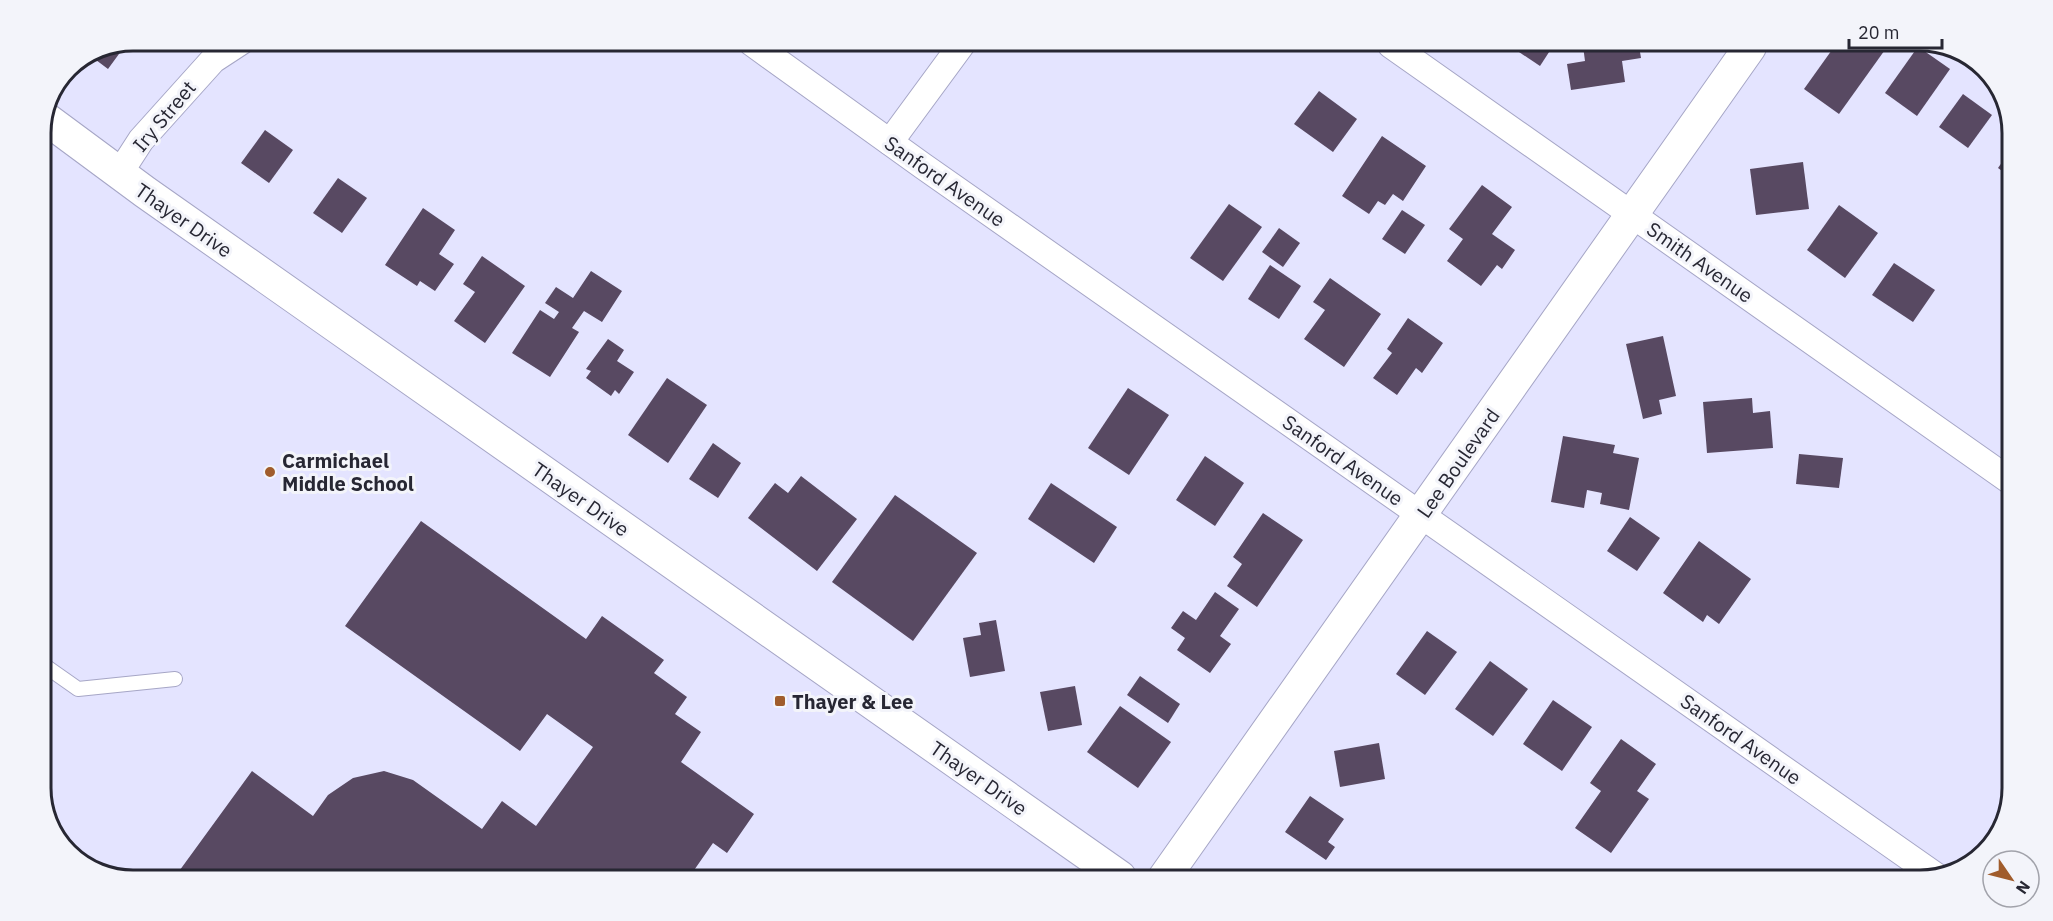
<svg xmlns="http://www.w3.org/2000/svg" width="2053" height="921" font-family="'IBM Plex Sans',sans-serif">
<style>
.building{fill:#584962}
.lines{fill:none;stroke-linecap:round;stroke-linejoin:round}
.service-casing{stroke:#a6a6c6;stroke-width:16}
.minor-casing{stroke:#a6a6c6;stroke-width:28}
.tertiary-casing{stroke:#a6a6c6;stroke-width:34}
.service{stroke:#fff;stroke-width:14}
.minor{stroke:#fff;stroke-width:26}
.tertiary{stroke:#fff;stroke-width:32}
.poi-dot{fill:#a05c2c;stroke:#f3f4fa;stroke-width:2}
.labels{text-anchor:middle;dominant-baseline:central;stroke-width:6;stroke-linejoin:round;paint-order:stroke}
.street-label{font-size:20px;fill:#272733;stroke:#f3f4fa}
.poi-label{font-size:20px;font-weight:bold;fill:#272733;stroke:#f3f4fa;text-anchor:start}
.rim{fill:none;stroke:#272733;stroke-width:3}
</style>
<rect width="100%" height="100%" fill="#e4e4ff"/>
<g class="building">
<polygon points="127,43 108,69 92,57 105,52"/>
<polygon points="1510,46 1553,46 1540,66"/>
<polygon points="1583,46 1639,46 1641,58 1622,61 1625,82 1571,90 1567,64 1585,61"/>
<polygon points="1834,47 1887,47 1839,114 1804,89"/>
<polygon points="1917,48 1920,48 1950,69 1917,116 1885,93"/>
<polygon points="1319,91 1357,119 1333,152 1294,124"/>
<polygon points="1963,94 1992,115 1968,148 1939,127"/>
<polygon points="265,130 293,150 269,183 241,163"/>
<polygon points="1382,136 1426,166 1403,201 1393,194 1385,205 1378,201 1369,214 1342,196"/>
<polygon points="2012,148 2012,178 1998,168"/>
<polygon points="1803,162 1809,209 1756,215 1750,169"/>
<polygon points="338,178 367,198 342,233 313,213"/>
<polygon points="1482,185 1512,207 1492,234 1515,250 1502,269 1497,265 1481,286 1447,261 1463,239 1449,229"/>
<polygon points="1229,204 1262,227 1223,281 1190,258"/>
<polygon points="1839,205 1878,233 1845,278 1807,250"/>
<polygon points="423,208 455,230 439,254 454,264 435,291 420,281 417,286 385,265"/>
<polygon points="1402,210 1425,225 1405,254 1382,239"/>
<polygon points="1279,228 1300,243 1283,267 1262,252"/>
<polygon points="482,256 525,286 485,343 454,321 475,292 463,284"/>
<polygon points="1894,263 1935,290 1913,322 1872,295"/>
<polygon points="1270,265 1301,286 1279,319 1248,299"/>
<polygon points="591,271 622,291 602,322 584,311 572,328 579,332 550,377 512,353 540,310 554,319 559,312 545,303 556,287 573,298"/>
<polygon points="1330,278 1381,314 1344,367 1304,339 1325,310 1313,302"/>
<polygon points="1408,318 1443,343 1422,373 1416,368 1397,395 1373,378 1392,353 1387,349"/>
<polygon points="1663,336 1676,396 1659,400 1662,414 1643,419 1626,344"/>
<polygon points="608,339 624,350 617,361 634,372 619,394 615,390 611,396 586,378 591,371 586,369"/>
<polygon points="667,378 707,405 668,463 628,435"/>
<polygon points="1128,388 1169,415 1129,475 1088,448"/>
<polygon points="1752,398 1753,413 1770,411 1773,448 1707,453 1703,402"/>
<polygon points="1563,436 1615,445 1613,453 1639,458 1629,510 1600,504 1602,493 1587,490 1584,508 1551,502"/>
<polygon points="713,443 741,463 718,498 689,479"/>
<polygon points="1799,454 1843,458 1839,488 1796,484"/>
<polygon points="1205,456 1244,483 1215,526 1176,500"/>
<polygon points="801,476 857,519 817,571 748,518 775,483 788,493"/>
<polygon points="1051,483 1117,527 1094,563 1028,519"/>
<polygon points="895,495 977,553 913,641 832,582"/>
<polygon points="1263,513 1303,540 1257,607 1227,586 1242,564 1233,557"/>
<polygon points="1630,517 1660,538 1637,571 1607,551"/>
<polygon points="421,521 586,639 602,616 664,660 654,673 687,697 675,714 701,732 681,762 754,814 727,853 713,843 690,876 177,874 252,771 313,816 328,795 353,778 384,771 413,780 482,829 502,801 536,826 593,747 547,714 520,751 345,626"/>
<polygon points="1699,541 1751,579 1719,624 1707,615 1703,622 1663,593"/>
<polygon points="1215,592 1239,609 1220,636 1231,644 1210,673 1177,650 1185,638 1171,628 1183,611 1196,620"/>
<polygon points="996,620 1005,671 970,677 963,638 981,635 979,623"/>
<polygon points="1427,631 1457,652 1425,695 1396,674"/>
<polygon points="1490,661 1528,689 1493,736 1455,709"/>
<polygon points="1140,676 1180,704 1168,723 1127,695"/>
<polygon points="1075,686 1082,725 1048,731 1040,692"/>
<polygon points="1553,700 1592,727 1562,771 1523,744"/>
<polygon points="1120,706 1171,742 1138,788 1087,752"/>
<polygon points="1621,739 1656,764 1637,791 1649,799 1611,853 1575,828 1601,791 1590,783"/>
<polygon points="1379,743 1385,779 1340,787 1334,751"/>
<polygon points="1310,796 1344,819 1328,842 1335,847 1326,860 1285,832"/>
</g>
<g class="lines">
<defs>
<polyline id="service" points="41,663 78,689 175,679"/>
<g id="minor">
<polyline points="752,43 923,166 1936,876"/>
<polyline points="1391,45 2009,480"/>
<polyline points="890,142 962,44"/>
<polyline points="119,174 141,140 213,60 242,41"/>
</g>
<g id="tertiary">
<polyline points="45,118 145,192 1120,877"/>
<polyline points="1164,878 1750,47"/>
</g>
</defs>
<use href="#service" class="service-casing"/>
<use href="#minor" class="minor-casing"/>
<use href="#tertiary" class="tertiary-casing"/>
<use href="#service" class="service"/>
<use href="#minor" class="minor"/>
<use href="#tertiary" class="tertiary"/>
</g>
<g class="poi-dot">
<circle cx="270" cy="472" r="6"/>
<rect x="774" y="695" width="12" height="12" rx="3"/>
</g>
<g class="labels">
<g class="street-label">
<text transform="translate(164 116) rotate(-50)">Iry Street</text>
<text transform="translate(945 181) rotate(35)">Sanford Avenue</text>
<text transform="translate(184 220) rotate(35)">Thayer Drive</text>
<text transform="translate(1700 262) rotate(35)">Smith Avenue</text>
<text transform="translate(1343 460) rotate(35)">Sanford Avenue</text>
<text transform="translate(1458 463) rotate(-55)">Lee Boulevard</text>
<text transform="translate(581 499) rotate(35)">Thayer Drive</text>
<text transform="translate(1741 739) rotate(35)">Sanford Avenue</text>
<text transform="translate(979 778) rotate(35)">Thayer Drive</text>
</g>
<g class="poi-label">
<text x="282" y="460">Carmichael<tspan x="282" dy="23">Middle School</tspan></text>
<text x="792" y="701">Thayer &amp; Lee</text>
</g>
</g>
<path d="M0 0H2053V921H0ZM133 51H1920A82 82 0 0 1 2002 133V788A82 82 0 0 1 1920 870H133A82 82 0 0 1 51 788V133A82 82 0 0 1 133 51Z" fill="#f3f4fa" fill-rule="evenodd"/>
<path class="rim" d="M133 51H1920A82 82 0 0 1 2002 133V788A82 82 0 0 1 1920 870H133A82 82 0 0 1 51 788V133A82 82 0 0 1 133 51Z"/>
<g transform="translate(2011 879) rotate(125)"><circle r="28" fill="#f3f4fa" stroke="#a1a2aa" stroke-width="1.5"/>
<path d="M0-4.5L10 22L0 15L-10 22Z" fill="#a05c2c"/>
<text y="-9" font-size="16" font-weight="bold" text-anchor="middle" fill="#272733">N</text>
</g>
<path d="M1849 39v9h93v-9" fill="none" stroke="#272733" stroke-width="3"/>
<text x="1858" y="39" font-size="18" fill="#272733" stroke="#f3f4fa" stroke-width="4.5" paint-order="stroke">20 m</text>
</svg>
